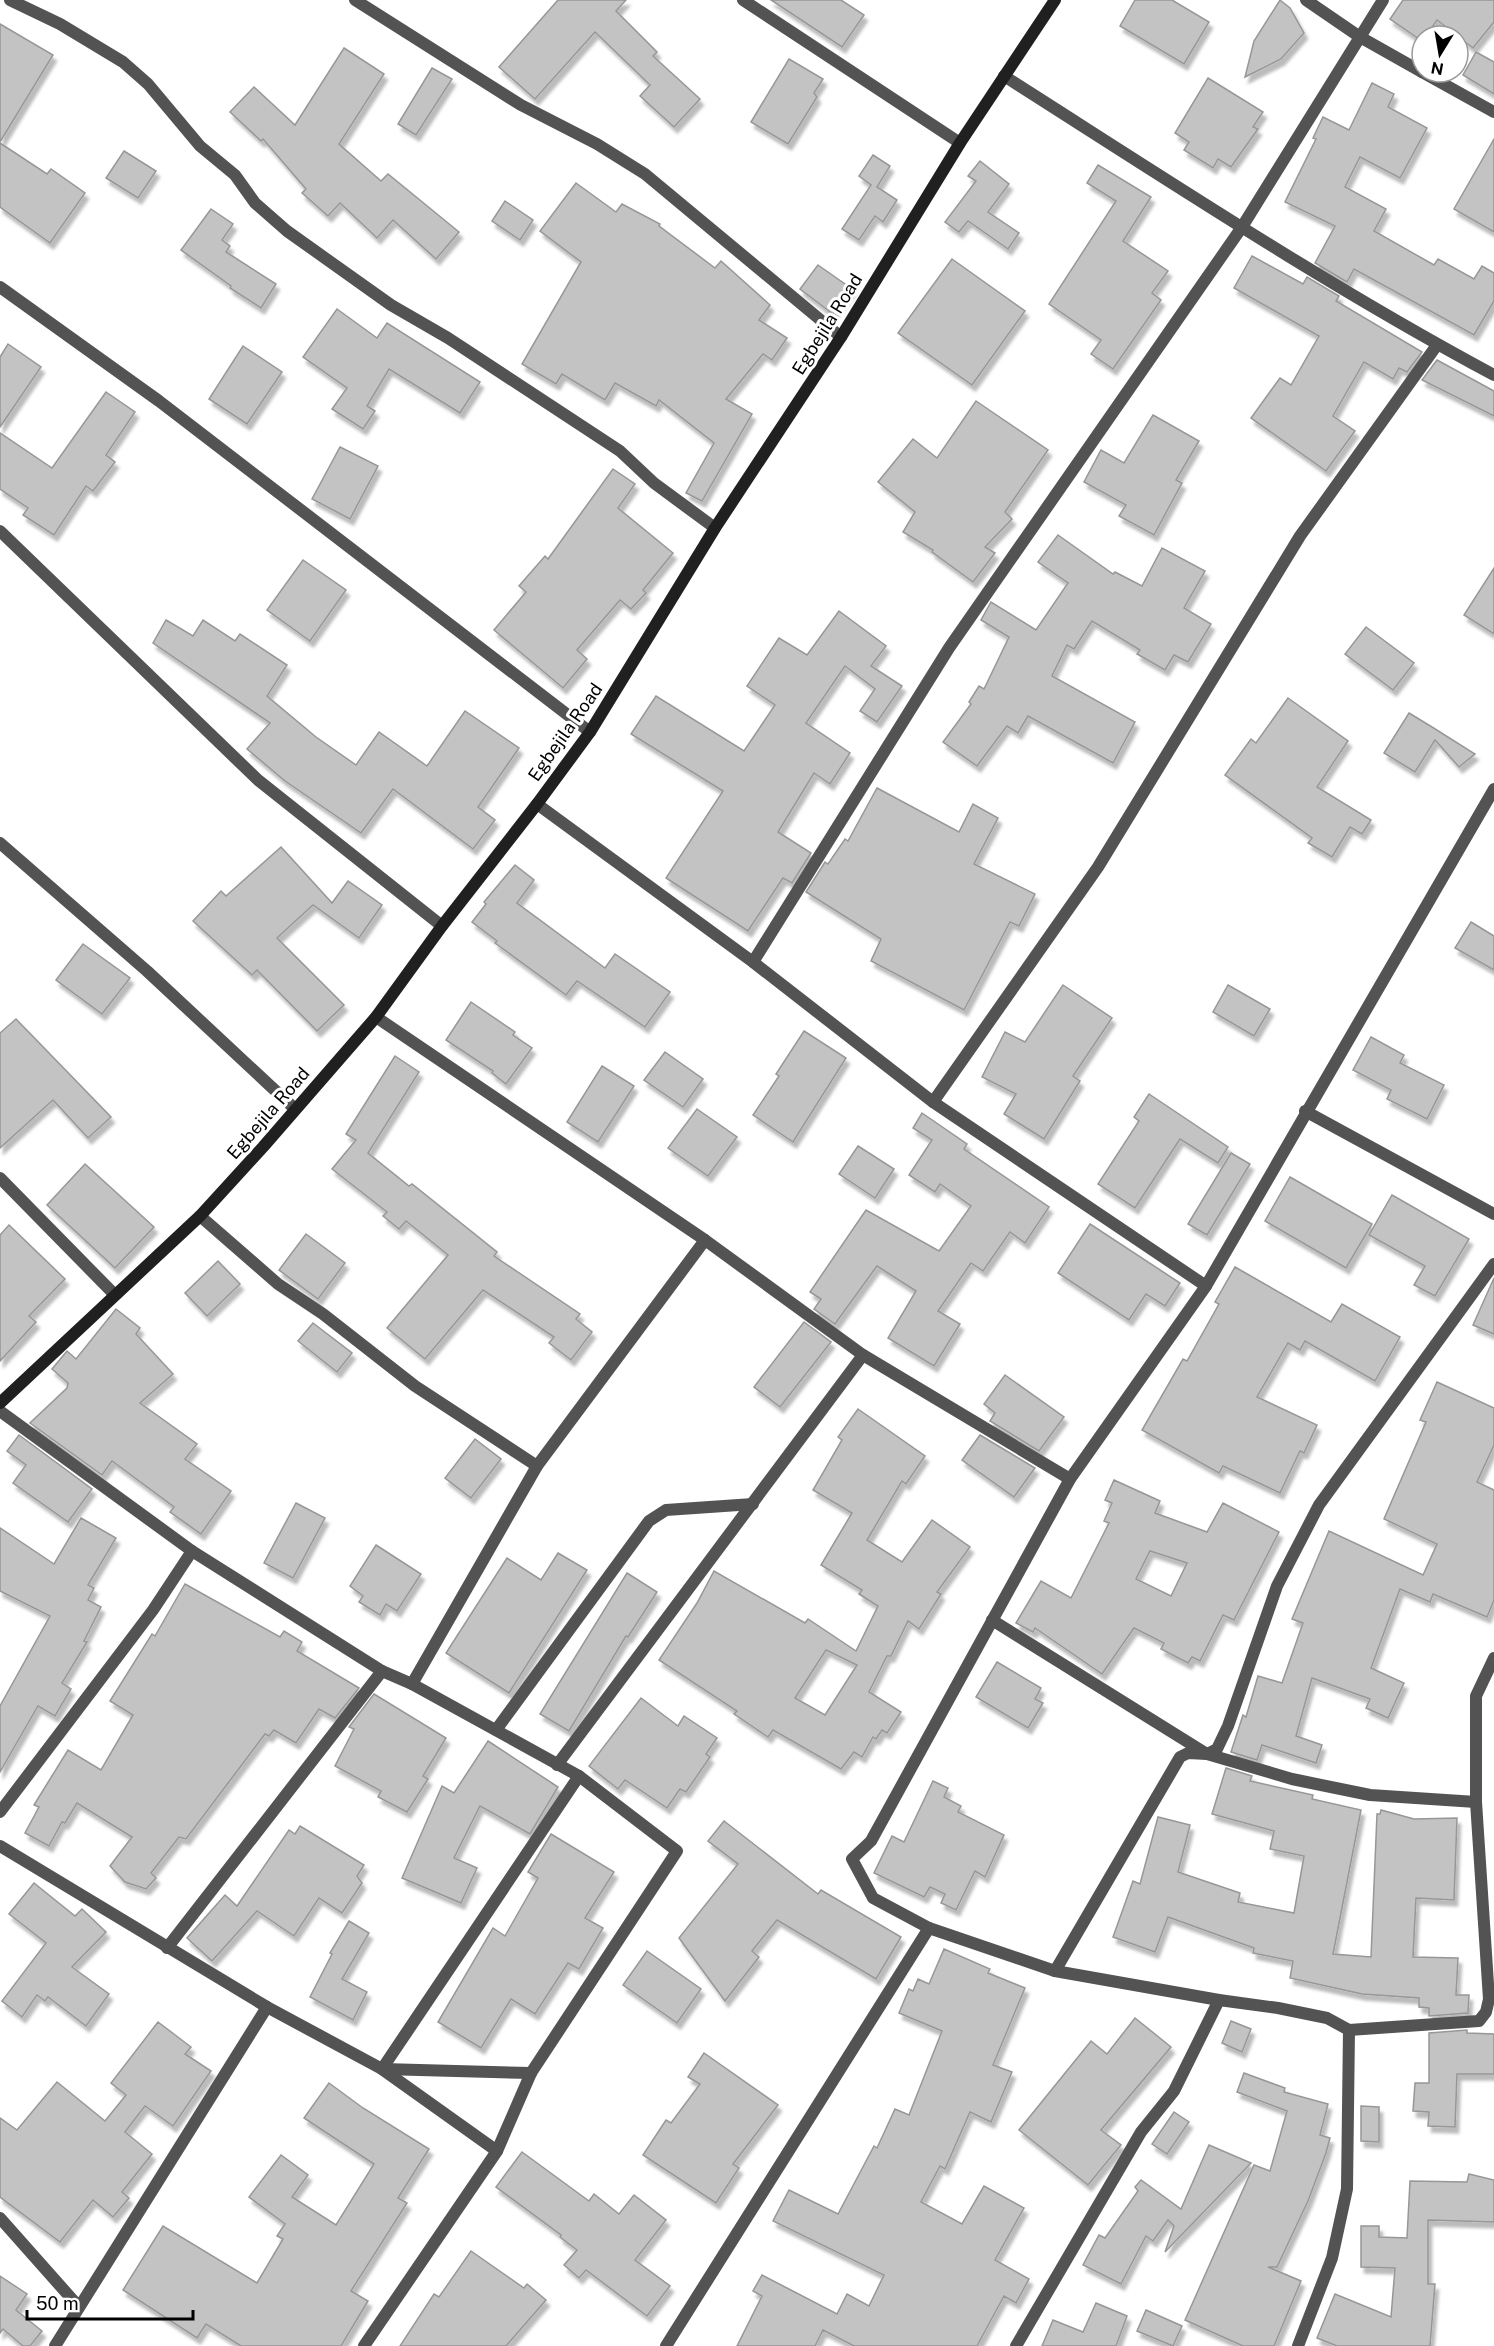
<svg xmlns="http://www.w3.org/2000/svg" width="1494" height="2346" font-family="'Public Sans',sans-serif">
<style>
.building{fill:#c3c3c3;stroke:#979797;stroke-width:1.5;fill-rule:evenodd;filter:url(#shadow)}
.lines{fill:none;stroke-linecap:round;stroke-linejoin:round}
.street{stroke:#535353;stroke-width:12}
.secondary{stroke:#202020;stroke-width:12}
.labels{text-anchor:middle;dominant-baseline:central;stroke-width:6;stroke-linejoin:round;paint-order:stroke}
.street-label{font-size:18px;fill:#000;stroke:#fff}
</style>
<defs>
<filter id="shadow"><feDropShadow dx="3.5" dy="6" stdDeviation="1.5" flood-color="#0004"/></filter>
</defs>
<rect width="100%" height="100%" fill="#fff"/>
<g class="building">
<polygon points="558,0 626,0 616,11 657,52 653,56 700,99 674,127 640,96 650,85 595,32 535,99 499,67"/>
<polygon points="771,0 841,0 864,15 842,47"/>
<polygon points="1135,0 1172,0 1209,22 1184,64 1120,26"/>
<polygon points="1280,0 1290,8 1304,33 1281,59 1245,77 1254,41"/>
<polygon points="1403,0 1494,0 1494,22 1473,48 1437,20 1426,36 1422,36 1422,41 1390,19"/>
<polygon points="0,24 53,55 0,142"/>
<polygon points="344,48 384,74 339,144 381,181 388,174 459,232 436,259 393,220 377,238 340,203 328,216 302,193 306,189 263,139 261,141 230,112 254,87 295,125"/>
<polygon points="1476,52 1494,62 1494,94 1463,75"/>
<polygon points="789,59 823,79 814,93 817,97 788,144 751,122"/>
<polygon points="432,68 452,79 416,135 398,124"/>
<polygon points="1208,78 1263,112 1253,127 1258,129 1231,167 1218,159 1213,168 1184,150 1189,142 1175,133"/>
<polygon points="1372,83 1394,94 1388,107 1427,128 1400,178 1360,157 1345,187 1386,209 1374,231 1434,265 1438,259 1474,279 1482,266 1494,273 1494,301 1474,335 1354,269 1347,282 1315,263 1335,226 1285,202 1316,139 1313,138 1323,117 1349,130"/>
<polygon points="1494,139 1494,232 1454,209"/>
<polygon points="0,143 47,174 51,169 85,193 50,243 0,207"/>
<polygon points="124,151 156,171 138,198 106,178"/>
<polygon points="873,155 890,166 877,187 897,200 883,222 875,216 859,240 842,229 871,185 859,176"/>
<polygon points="980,161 1009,184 988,212 1019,233 1008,249 968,221 959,232 945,222 976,181 968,176"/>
<polygon points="1098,165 1151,197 1123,241 1168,271 1152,293 1161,300 1113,369 1091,354 1101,340 1049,304 1116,201 1087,183"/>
<polygon points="576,183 616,212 622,204 660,224 659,226 715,268 721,261 770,305 759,320 787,338 772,360 763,354 726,399 752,414 702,501 686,493 714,443 659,400 656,406 615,383 605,400 562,374 556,384 522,364 581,262 540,231"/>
<polygon points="505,201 533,220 520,240 492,221"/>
<polygon points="211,209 233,224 222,240 230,246 226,252 276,284 261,308 230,288 231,286 181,250"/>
<polygon points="1252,256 1303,284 1307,277 1339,296 1336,301 1422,352 1407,372 1399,368 1393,379 1364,362 1333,416 1355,431 1326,471 1251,418 1280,378 1291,385 1319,336 1234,288"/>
<polygon points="952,259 1025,311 972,385 898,333"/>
<polygon points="818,265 852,289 833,314 800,289"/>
<polygon points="337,309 377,338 387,323 480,382 460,413 389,369 367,406 375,411 363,429 332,409 347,388 303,357"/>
<polygon points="8,344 41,367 0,427 0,357"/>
<polygon points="243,346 282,372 247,424 209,399"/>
<polygon points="1437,360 1494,391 1494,416 1422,380"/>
<polygon points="106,392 135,412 106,455 115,462 93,491 86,486 54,535 23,515 28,508 0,489 0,433 52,468"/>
<polygon points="976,401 1048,450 1005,512 1012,519 985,547 995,553 973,582 932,552 933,550 903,532 915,512 878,482 913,439 937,458"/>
<polygon points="1153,415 1199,441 1176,480 1182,483 1154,535 1119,516 1126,505 1084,482 1101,450 1124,463"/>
<polygon points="340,447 378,466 350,519 312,499"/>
<polygon points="613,469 635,484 618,508 673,553 643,590 646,593 631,609 620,600 577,650 587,659 563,688 494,630 526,592 519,586 545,556 548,559"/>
<polygon points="1058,535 1113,574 1115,572 1142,586 1162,548 1205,571 1184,608 1211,624 1188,662 1174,655 1165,670 1137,654 1140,650 1092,621 1074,649 1067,645 1052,676 1135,722 1113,763 1028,716 1018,733 1007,726 977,766 943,742 971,704 969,702 979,686 984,689 1009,637 981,620 991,602 1036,630 1068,583 1038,562"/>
<polygon points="303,560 346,590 310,641 267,610"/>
<polygon points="1494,568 1494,634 1464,615"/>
<polygon points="839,611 886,646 871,666 902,686 877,722 860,711 875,689 845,666 806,723 850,753 830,784 814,773 778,832 811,853 792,883 783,878 748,931 666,878 723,791 631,734 656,696 744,751 775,705 747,686 779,638 807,655"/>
<polygon points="166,620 193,636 203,620 235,641 240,634 287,665 267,696 316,737 356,765 379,732 427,766 465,711 519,748 478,807 495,820 473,849 393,789 361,833 285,781 247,749 270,723 153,643"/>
<polygon points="1366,627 1414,663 1393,690 1345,654"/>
<polygon points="1288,698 1348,741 1317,787 1371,820 1362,834 1350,827 1332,857 1308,843 1312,838 1225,775 1251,739 1256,743"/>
<polygon points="1409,713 1432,727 1475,754 1459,767 1435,740 1415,772 1384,753"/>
<polygon points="877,788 959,832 973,804 998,818 974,864 1035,894 1019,926 1010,922 964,1010 871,961 881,939 806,892 825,862 828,864 845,839 848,841"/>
<polygon points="281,847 332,903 348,881 382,905 359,938 313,905 277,938 344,1005 317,1031 257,970 252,975 193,921 221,891 226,896"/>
<polygon points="515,865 534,880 517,903 605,968 615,954 670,992 645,1027 577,981 566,995 495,943 497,941 472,922 486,904 484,902"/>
<polygon points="1471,922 1494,936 1494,970 1455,948"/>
<polygon points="83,944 130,978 102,1014 56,980"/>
<polygon points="1063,985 1112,1018 1073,1076 1080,1081 1044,1139 1004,1114 1016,1094 982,1077 1005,1032 1025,1042"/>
<polygon points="1228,985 1270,1009 1254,1036 1213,1012"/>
<polygon points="471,1002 515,1032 513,1035 532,1048 506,1084 492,1073 493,1071 446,1040"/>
<polygon points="16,1019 111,1117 88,1138 53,1100 0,1148 0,1033"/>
<polygon points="804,1031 846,1058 793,1142 753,1115 779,1076 776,1074"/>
<polygon points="1371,1037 1404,1055 1400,1063 1444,1085 1427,1119 1387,1099 1391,1090 1353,1070"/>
<polygon points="665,1052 703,1079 683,1107 644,1080"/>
<polygon points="395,1056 419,1072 368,1153 409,1186 412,1184 497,1252 494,1256 580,1314 576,1319 592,1332 571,1360 549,1343 554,1337 483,1290 425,1359 387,1328 448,1255 406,1221 399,1229 383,1216 387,1212 332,1169 356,1140 346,1134"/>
<polygon points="602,1066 634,1086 598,1142 567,1122"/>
<polygon points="1149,1094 1228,1147 1218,1163 1180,1139 1135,1208 1098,1184 1139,1121 1134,1117"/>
<polygon points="697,1109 737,1137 708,1176 668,1148"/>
<polygon points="922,1113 967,1144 964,1149 1049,1207 1025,1243 1010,1232 983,1271 971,1263 938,1311 960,1324 934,1366 888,1338 916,1291 877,1266 835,1324 814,1309 821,1299 810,1292 866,1210 939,1251 971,1206 940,1184 935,1192 909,1175 932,1140 913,1128"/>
<polygon points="858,1146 894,1169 875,1198 839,1174"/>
<polygon points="1231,1153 1250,1164 1207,1235 1188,1224"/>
<polygon points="85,1164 154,1227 115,1268 47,1205"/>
<polygon points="1290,1177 1372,1224 1346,1268 1265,1221"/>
<polygon points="1392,1195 1469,1239 1435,1296 1414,1285 1425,1266 1369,1235"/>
<polygon points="1090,1224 1180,1283 1165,1306 1146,1294 1129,1320 1058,1273"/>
<polygon points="9,1225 65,1279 29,1316 36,1322 0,1361 0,1235"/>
<polygon points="306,1234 345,1263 318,1299 279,1270"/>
<polygon points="218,1261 240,1284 207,1316 185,1293"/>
<polygon points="1235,1267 1331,1322 1342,1304 1400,1337 1375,1381 1305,1341 1300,1350 1288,1343 1257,1397 1317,1425 1304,1453 1300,1451 1280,1493 1223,1466 1219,1473 1142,1430 1183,1359 1187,1361 1219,1304 1215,1302"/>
<polygon points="1494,1278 1494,1334 1473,1325"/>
<polygon points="116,1309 140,1328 136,1334 173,1374 140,1403 197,1444 185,1459 231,1491 201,1534 170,1512 174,1507 112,1461 102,1475 30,1423 67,1388 68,1383 52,1369 67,1351 76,1359"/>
<polygon points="804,1322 831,1342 780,1407 754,1387"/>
<polygon points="313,1323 352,1353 337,1372 298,1341"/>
<polygon points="1005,1375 1064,1417 1039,1451 990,1421 995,1413 984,1404"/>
<polygon points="1437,1382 1494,1408 1494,1445 1477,1482 1494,1490 1494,1600 1487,1617 1433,1594 1430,1602 1400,1589 1371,1668 1404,1683 1388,1718 1366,1708 1370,1699 1312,1678 1296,1736 1322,1745 1316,1763 1262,1745 1257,1760 1231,1752 1243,1715 1246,1717 1258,1676 1282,1683 1303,1623 1292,1619 1329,1531 1423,1575 1437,1544 1384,1519 1426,1422 1420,1420"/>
<path d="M858,1409l67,47 -19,28 -4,-3 -35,59 35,22 30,-42 38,27 -33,45 4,2 -22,35 -11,-8 -17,35h-4l-18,36 32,20 -14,21 -5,-3 -6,9 -3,-2 -11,20 -8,-5 -13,17 -68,-39 -5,7 -34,-23 3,-3 -78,-51 38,-57 17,-32 91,52 3,-4 48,32 22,-45 -19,-12 3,-4 -41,-25 31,-52 -39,-23 29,-50 -4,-3zM826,1650l31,15 -32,50 -30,-17z"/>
<polygon points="19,1435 92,1489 68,1522 13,1483 26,1465 7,1451"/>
<polygon points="980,1435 1035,1468 1014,1497 962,1460"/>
<polygon points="475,1439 501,1459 471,1498 445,1478"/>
<path d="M1114,1480l46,21 -5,12 52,19 16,-29 56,29 -45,88 -11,-5 -23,46 -8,-4 -4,6 -27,-14 3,-6 -30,-15 -32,46 -67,-46 -2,4 -17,-9 25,-42 30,17 38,-75 -5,-2 8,-18 -7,-3zM1150,1551l37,12 -16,33 -35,-17z"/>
<polygon points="296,1503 325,1518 293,1578 264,1563"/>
<polygon points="81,1518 116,1538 88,1585 94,1588 88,1600 101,1607 84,1641 87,1642 62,1683 71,1689 55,1716 38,1706 0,1772 0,1706 50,1616 0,1591 0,1528 54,1564"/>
<polygon points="376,1545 421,1574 397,1611 386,1604 380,1615 359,1602 363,1596 350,1586"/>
<polygon points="558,1553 587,1570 509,1693 446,1653 507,1558 541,1580"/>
<polygon points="627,1573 657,1592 628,1637 626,1636 569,1731 540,1714"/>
<polygon points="185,1584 280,1637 284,1631 302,1642 297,1651 359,1688 335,1718 319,1709 296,1743 274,1730 269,1736 265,1734 186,1839 179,1837 151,1873 156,1878 146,1889 125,1882 110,1866 132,1837 77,1803 65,1823 62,1822 49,1846 25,1833 39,1807 34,1805 68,1750 101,1770 133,1715 110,1701 152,1634 155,1636"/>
<polygon points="997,1662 1041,1688 1035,1699 1043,1703 1028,1728 976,1697"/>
<polygon points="374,1694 446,1738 423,1776 428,1779 407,1812 378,1797 381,1791 335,1766 354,1729 349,1727"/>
<polygon points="641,1698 678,1726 684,1716 717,1738 706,1754 710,1757 686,1792 680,1789 667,1808 625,1780 618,1789 589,1766"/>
<polygon points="488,1741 558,1787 530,1834 480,1806 454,1858 477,1868 461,1903 402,1878 442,1786 454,1793"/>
<polygon points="1226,1768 1252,1776 1250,1781 1313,1795 1312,1799 1361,1810 1333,1954 1371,1957 1377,1814 1380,1814 1381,1810 1414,1819 1457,1818 1454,1900 1416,1898 1413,1957 1458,1958 1456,1995 1469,1995 1468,2013 1429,2016 1429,2008 1419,2007 1419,1998 1362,1994 1290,1978 1293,1961 1253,1953 1254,1948 1168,1917 1155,1952 1113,1937 1133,1881 1140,1884 1158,1817 1190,1825 1178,1872 1240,1893 1238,1902 1294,1913 1304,1856 1270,1849 1274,1831 1212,1814"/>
<polygon points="933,1781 948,1788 944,1797 961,1806 958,1812 1004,1835 985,1877 975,1871 956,1910 941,1903 945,1894 930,1887 924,1897 874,1873 892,1836 904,1842"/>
<polygon points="724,1821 818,1894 821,1890 901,1937 876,1979 777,1920 752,1951 759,1957 725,2001 679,1938 738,1864 708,1841"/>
<polygon points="300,1826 364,1865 357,1876 362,1883 342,1913 319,1898 294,1936 257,1911 212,1961 187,1938 225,1895 237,1906 289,1830 295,1834"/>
<polygon points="551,1834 614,1872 585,1918 603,1928 579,1969 568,1963 535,2014 511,1999 481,2048 438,2022 493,1928 505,1936 538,1878 528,1872"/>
<polygon points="34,1883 75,1916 82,1909 106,1932 72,1967 109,1994 86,2026 48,1997 45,2001 37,1995 22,2017 2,2001 46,1943 9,1914"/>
<polygon points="349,1921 369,1933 342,1979 367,1992 353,2020 310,1997 332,1954 330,1953"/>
<polygon points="944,1949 990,1969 988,1973 1025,1988 993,2065 1012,2072 991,2122 970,2112 945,2169 940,2166 921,2202 962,2224 984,2186 1024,2208 995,2260 1029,2279 1016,2303 1004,2296 977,2346 854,2346 823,2330 815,2346 737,2346 762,2296 753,2291 762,2275 837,2314 847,2294 869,2306 884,2275 773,2221 789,2190 838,2214 874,2146 877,2148 895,2109 909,2115 942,2031 899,2013 909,1989 913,1991 918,1979 929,1984"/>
<polygon points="647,1951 701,1989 677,2023 623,1985"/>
<polygon points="1135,2018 1171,2047 1101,2130 1121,2145 1088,2185 1019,2130 1091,2041 1107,2054"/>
<polygon points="1231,2021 1251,2029 1242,2052 1222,2043"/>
<polygon points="158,2022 191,2047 185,2054 211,2071 173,2126 145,2106 125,2132 152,2154 122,2192 129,2198 113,2217 93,2200 60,2242 0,2197 0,2118 17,2130 57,2082 105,2121 126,2095 111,2083"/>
<polygon points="1467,2030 1467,2033 1494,2034 1494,2074 1457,2074 1455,2127 1428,2126 1429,2112 1413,2111 1415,2083 1429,2083 1429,2033"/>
<polygon points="704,2053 778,2105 733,2164 739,2168 716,2203 643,2155 666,2120 671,2123 700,2084 688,2077"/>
<polygon points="1244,2073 1285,2088 1284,2092 1328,2104 1320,2135 1330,2138 1326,2153 1308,2201 1277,2267 1268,2267 1301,2281 1274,2346 1243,2346 1185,2320 1254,2165 1270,2171 1287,2111 1237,2092"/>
<polygon points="329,2083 363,2108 429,2149 398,2198 407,2203 351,2291 368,2301 341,2346 241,2346 206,2324 197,2338 123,2290 163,2226 257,2283 283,2239 277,2236 285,2224 249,2197 281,2155 308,2175 292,2197 336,2225 374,2164 304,2118"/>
<polygon points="1361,2106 1379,2107 1379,2142 1361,2141"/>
<polygon points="1174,2112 1189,2122 1167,2154 1152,2144"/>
<polygon points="1209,2145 1251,2163 1165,2252 1174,2226 1168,2220 1153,2241 1146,2236 1121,2284 1083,2265 1099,2235 1105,2238 1138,2191 1135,2187 1141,2180 1181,2209"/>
<polygon points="522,2152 589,2201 594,2194 619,2214 634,2195 666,2220 635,2260 670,2286 647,2316 586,2270 579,2278 564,2265 577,2250 560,2237 561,2235 496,2187"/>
<polygon points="1469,2174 1494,2180 1494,2222 1428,2220 1428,2284 1435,2284 1430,2346 1337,2346 1317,2338 1335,2294 1391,2317 1395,2268 1361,2267 1361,2226 1379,2226 1379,2237 1407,2238 1410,2181 1467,2182"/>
<polygon points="471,2251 524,2288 527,2284 546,2300 506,2346 400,2346 434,2294 439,2297"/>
<polygon points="0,2276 27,2294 16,2310 42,2331 30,2346 23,2346 3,2329 0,2333"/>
<polygon points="1096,2303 1127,2316 1116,2346 1042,2346 1053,2320 1083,2332"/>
<polygon points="1146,2310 1182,2326 1173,2346 1137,2331"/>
</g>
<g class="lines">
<g class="street">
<polyline points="10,0 60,24 123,62 148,84 200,146 235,175 255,203 287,231 391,305 448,338 620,451 654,483 715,528"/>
<polyline points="355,0 521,105 597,144 645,174 841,337"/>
<polyline points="743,0 960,143"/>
<polyline points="1306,0 1360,37 1422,72"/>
<polyline points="1422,72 1494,112"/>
<path d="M1004,76c162,103 322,209 490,299"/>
<polyline points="0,287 159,401 590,732"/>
<polyline points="0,531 258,780 442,926"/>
<polyline points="537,804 753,962 933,1102 1206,1286"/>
<polyline points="0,843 147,971 295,1109"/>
<polyline points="753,962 949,648 1242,227 1383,0"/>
<polyline points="376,1017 705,1240 863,1355 1070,1479"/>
<polyline points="933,1102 1098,867 1300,536 1437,345"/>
<polyline points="1305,1111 1494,1214"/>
<polyline points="0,1178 114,1294"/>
<polyline points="200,1216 278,1284 323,1314 415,1386 537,1466"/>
<polyline points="0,1411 192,1551 382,1671 412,1684 579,1776 677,1851 531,2073 497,2151 364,2346"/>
<polyline points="992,1620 1207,1754 1292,1779 1370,1795 1476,1802"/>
<polyline points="412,1684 537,1466 705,1240"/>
<polyline points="496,1730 649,1521 666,1510 753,1504"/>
<polyline points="557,1765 863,1355"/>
<polyline points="0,1812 153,1610 192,1551"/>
<polyline points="0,1846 267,2007 382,2069 497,2151"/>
<polyline points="929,1928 873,1898 852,1859 871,1841 1070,1479 1206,1286 1494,789"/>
<polyline points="167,1948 382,1671"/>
<polyline points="1055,1971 1180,1757 1188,1753 1207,1754 1217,1749 1228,1726 1277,1586 1319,1505 1494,1264"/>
<polyline points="1349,2030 1479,2021 1486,2012 1489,1999 1476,1802 1476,1696 1494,1658"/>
<polyline points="382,2069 579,1776"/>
<polyline points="383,2069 531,2073"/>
<polyline points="0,2218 79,2307"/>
<polyline points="55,2346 267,2007"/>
<polyline points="666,2346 929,1928 1055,1971 1219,2000 1278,2008 1327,2018 1349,2030 1347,2189 1332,2258 1298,2346"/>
<polyline points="1016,2346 1141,2132 1174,2091 1219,2000"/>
</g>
<polyline class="secondary" points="0,1403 200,1216 263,1147 376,1017 442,926 537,804 590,732 715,528 841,337 960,143 1055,0"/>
</g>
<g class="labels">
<g class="street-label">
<text transform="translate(827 324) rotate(-58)">Egbejila Road</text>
<text transform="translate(565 732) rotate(-55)">Egbejila Road</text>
<text transform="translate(268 1113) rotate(-49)">Egbejila Road</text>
</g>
</g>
<g transform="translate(1440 54) rotate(191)"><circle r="28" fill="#ffffff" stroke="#999999" stroke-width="1.5"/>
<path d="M0-4.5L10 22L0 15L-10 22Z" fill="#000000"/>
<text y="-9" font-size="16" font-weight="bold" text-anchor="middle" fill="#000000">N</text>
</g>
<path d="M27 2310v9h166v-9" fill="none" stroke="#000000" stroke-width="3"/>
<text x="36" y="2310" font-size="18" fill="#000000" stroke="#ffffff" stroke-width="4.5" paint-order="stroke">50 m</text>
</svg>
